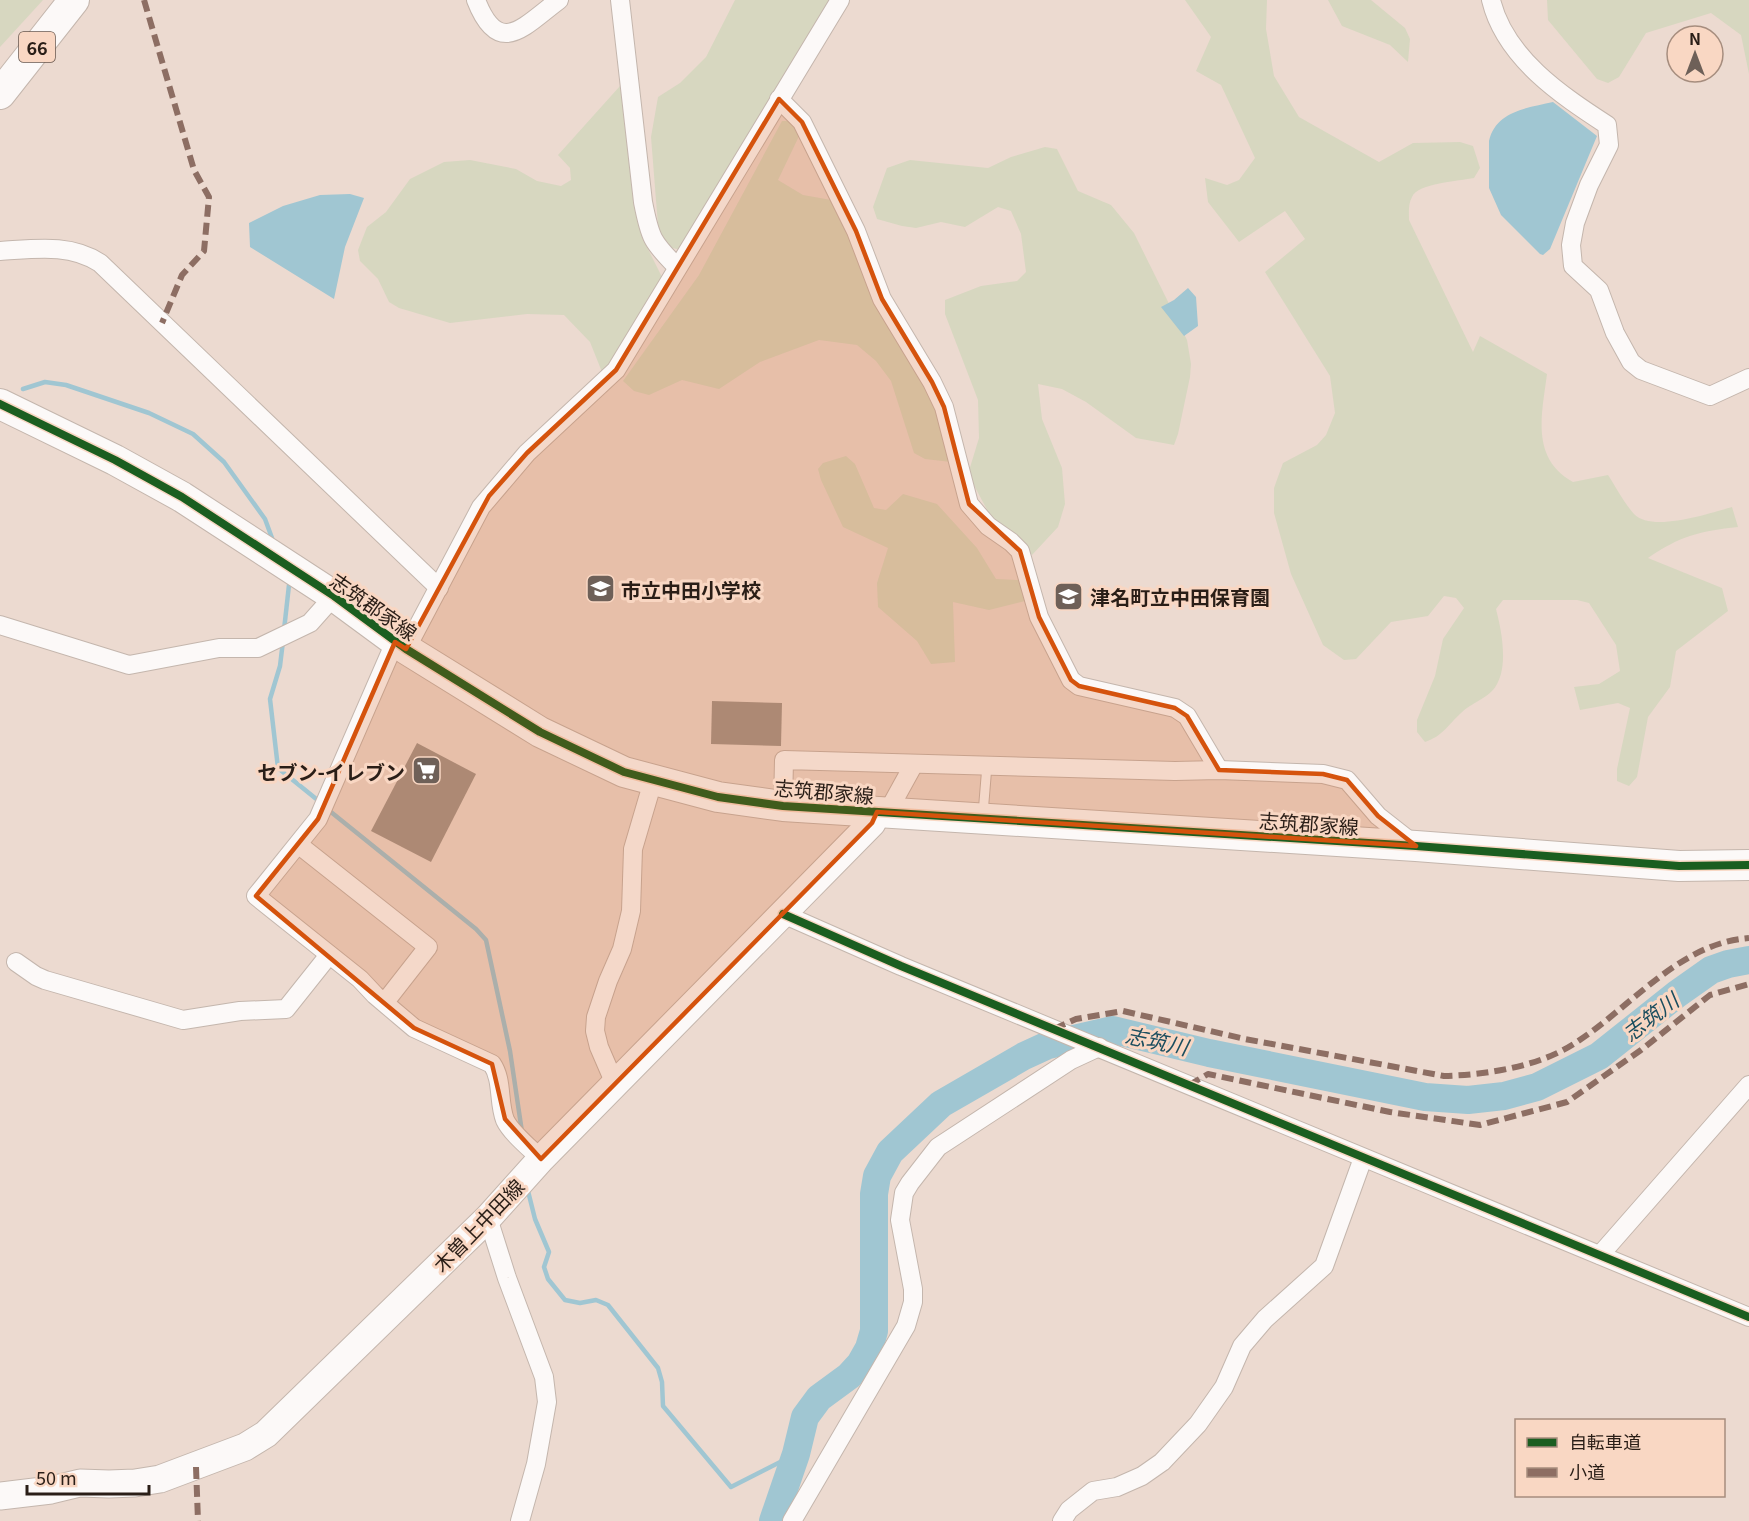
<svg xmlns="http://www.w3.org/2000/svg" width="1749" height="1521" font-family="Georgia,'Noto Sans JP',serif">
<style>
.green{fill:#d7d7c0}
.water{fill:#a0c6d2}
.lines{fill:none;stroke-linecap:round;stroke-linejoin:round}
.stream{stroke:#a0c6d2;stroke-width:4.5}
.river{stroke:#a0c6d2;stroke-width:28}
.building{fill:#a3978e}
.lane-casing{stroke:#c4b6ad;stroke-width:11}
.street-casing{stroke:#c4b6ad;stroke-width:20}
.secondary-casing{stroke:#c4b6ad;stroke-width:29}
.primary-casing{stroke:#c4b6ad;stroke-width:32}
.lane{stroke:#fcf9f8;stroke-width:9}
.street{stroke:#fcf9f8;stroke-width:18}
.secondary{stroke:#fcf9f8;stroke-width:27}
.primary{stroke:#fcf9f8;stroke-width:30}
.quiet{stroke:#8d6e63;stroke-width:6;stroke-dasharray:12 6;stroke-linecap:butt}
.cycleway-casing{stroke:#f9d7c3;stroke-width:11}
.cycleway{stroke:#1b5e20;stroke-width:8}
.marked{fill:#d5530d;fill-opacity:0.2;stroke:#d5530d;stroke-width:4.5;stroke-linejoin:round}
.labels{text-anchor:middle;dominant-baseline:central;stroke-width:6;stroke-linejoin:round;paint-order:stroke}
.shield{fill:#f9d7c3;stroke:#68564b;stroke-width:1.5}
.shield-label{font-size:18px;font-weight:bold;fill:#2a1e17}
.poi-label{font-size:20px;font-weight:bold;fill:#2a1e17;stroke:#f9d7c3;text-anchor:start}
.street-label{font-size:20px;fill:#2a1e17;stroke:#f9d7c3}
.water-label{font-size:21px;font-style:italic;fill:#1b4e5f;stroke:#f9d7c3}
</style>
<rect width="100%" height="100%" fill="#ecdad0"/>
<g class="green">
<polygon points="0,0 43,0 0,47"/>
<polygon points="735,0 829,0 681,250 668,247 659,238 651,137 658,97 680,83 706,57"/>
<path d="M1185,0h82l-1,29 8,47 25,41 80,45 34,-19 47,-1 13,4 7,22 -6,10c-15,3 -56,5 -62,19 -4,7 -3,16 -3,23l64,132 7,-16 67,38c-5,40 -17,84 26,108l35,-7c8,12 16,28 26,39 18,19 76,-1 98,-7l6,20c-38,4 -58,9 -90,31l74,30 6,23 -52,40 -6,36 -22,30 -11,60 -8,9 -12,-5v-12l13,-61 -12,-5 -38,7 -6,-23 25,-3 21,-13 -4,-26 -27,-42 -12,-3h-74l-7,9c6,23 14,63 -4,82 -9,9 -22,13 -31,22 -13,12 -18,23 -36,29l-8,-10v-12l18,-44 8,-37 21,-31 -8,-10 -12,-2 -16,20 -37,6 -35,37 -12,1 -21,-15 -32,-71 -17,-61v-25l9,-25 34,-18 9,-10 9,-22 -5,-37 -65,-104 40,-33 -20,-28 -46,31 -31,-40 -3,-24 22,7 12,-5 16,-22 -34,-73 -25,-14 15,-34z"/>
<polygon points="1328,0 1371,0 1405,28 1410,39 1408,62 1390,45 1342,26"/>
<polygon points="1547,0 1749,0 1749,74 1741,35 1711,13 1646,33 1619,77 1608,83 1597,79 1548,20"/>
<polygon points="620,86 643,239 662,277 604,377 590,342 564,315 527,314 450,323 399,308 389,302 378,279 360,261 358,250 367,227 386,212 410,179 444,162 470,160 516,169 537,181 561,186 571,180 570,168 558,155"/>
<polygon points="782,121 796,121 801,132 778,180 803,195 837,201 889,316 944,428 951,462 925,459 914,453 891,381 876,361 857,345 819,340 760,362 719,389 682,380 649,395 634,391 623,381 699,275"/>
<polygon points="1045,147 1057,149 1078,191 1111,205 1134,233 1187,340 1191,364 1190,377 1178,434 1174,445 1136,438 1086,402 1062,389 1038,384 1042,419 1062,468 1065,504 1058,527 1032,555 1015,536 993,521 968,474 979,438 978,400 945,314 945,300 981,286 1017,281 1026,272 1021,234 1011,211 998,207 965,227 941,222 916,228 902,226 877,219 873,207 887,168 910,160 988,168 1011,157"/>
<polygon points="846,456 855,464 874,508 886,510 903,494 937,504 977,548 996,579 1020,580 1025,601 989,610 953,602 955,662 931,664 917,641 878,607 877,583 888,548 843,527 821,480 818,469 823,463"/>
</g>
<g class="water">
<path d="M1553,102l44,34 -47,113 -7,6 -3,-1 -39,-39 -12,-27v-47c7,-30 38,-33 64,-39z"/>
<polygon points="350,194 364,198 345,247 334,299 250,247 249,223 283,206 320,195"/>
<polygon points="1188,288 1196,297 1198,326 1184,336 1161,307 1174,300"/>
</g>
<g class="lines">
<g class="stream">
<polyline points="23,389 45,382 66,385 149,413 193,434 224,462 265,519 272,538"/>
<polyline points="284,630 289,585"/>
<polyline points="283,641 280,666 270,699 278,768 320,802"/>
<polyline points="326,808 476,929 486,940 510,1051 522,1132"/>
<polyline points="528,1191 535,1219 549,1252 544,1267 548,1279 565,1300 580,1303 596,1300 608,1305 658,1368 662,1382 663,1406 731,1487 796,1454"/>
</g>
<polyline class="river" points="773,1521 796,1454 805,1417 819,1398 849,1376 860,1364 869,1348 874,1331 874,1194 877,1176 890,1152 941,1104 1024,1056 1048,1045 1113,1030 1209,1053 1425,1097 1468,1100 1504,1096 1537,1087 1599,1056 1677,994 1711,970 1728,964 1749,960"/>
</g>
<g class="building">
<polygon points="712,701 782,703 781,746 711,744"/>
<polygon points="417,743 476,774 431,862 371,831"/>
</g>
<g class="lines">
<defs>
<polyline id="lane" points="983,814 987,765"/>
<g id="street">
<path d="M476,0c23,59 48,26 83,0"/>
<path d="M620,0l23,202c7,36 9,40 34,65"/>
<path d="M1491,0c14,58 70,95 116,125l2,20 -20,40 -14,38 -4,22 2,21 26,24 16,43 16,29 10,8 69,26 39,-18"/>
<polyline points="779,99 802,122 856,231 882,299 932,382 944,407 969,504 988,526 1011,542 1020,551 1039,617 1071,680 1079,686 1175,708 1187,716 1219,770"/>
<path d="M0,251c34,-2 70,-8 100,12l339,325"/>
<polyline points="0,625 129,665 219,648 258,648 310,623 334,596"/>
<path d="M395,642l-77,177 -62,77 104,83 15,16 39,33 78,36c11,16 6,38 13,56 6,13 26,29 36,39"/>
<polyline points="406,649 481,507 527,453 616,370 840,0"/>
<polyline points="783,806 784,760 1175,771 1219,770 1323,774 1347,780 1378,816 1415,845"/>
<polyline points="887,813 914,764"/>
<polyline points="299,845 428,947 385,1002"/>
<polyline points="783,914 901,966 1749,1317"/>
<polyline points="16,962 36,976 45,980 183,1020 240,1011 286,1009 329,955"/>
<polyline points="615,1084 599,1047 595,1031 596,1017 608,981 622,949 631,911 633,849 653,781"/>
<polyline points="488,1218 507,1278 544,1377 547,1402 536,1464 520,1521"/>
<polyline points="1600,1255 1749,1085"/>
<polyline points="792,1521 906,1326 913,1302 913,1289 900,1220 904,1193 910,1183 938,1147 1071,1060 1099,1047"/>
<polyline points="1062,1521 1069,1510 1093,1491 1117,1487 1142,1476 1162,1462 1198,1424 1224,1387 1242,1346 1265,1319 1324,1266 1363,1158"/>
</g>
<polyline id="secondary" points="0,1496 51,1490 80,1483 109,1484 135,1483 160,1479 245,1447 266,1434 488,1218 541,1159 872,823 877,812"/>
<g id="primary">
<polyline points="0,94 74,0"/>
<polyline points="0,404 115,460 182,497 334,596 406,649 540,732 624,772 718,797 783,806 1416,846 1679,866 1749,865"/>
</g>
</defs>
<use href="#lane" class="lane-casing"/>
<use href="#street" class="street-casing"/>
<use href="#secondary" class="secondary-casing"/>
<use href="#primary" class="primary-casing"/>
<use href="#lane" class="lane"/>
<use href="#street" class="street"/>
<use href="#secondary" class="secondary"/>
<use href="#primary" class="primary"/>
<g class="quiet">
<polyline points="144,0 194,170 209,197 204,251 182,275 162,323"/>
<path d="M1054,1029l22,-10 47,-8 122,28 199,37c40,-1 93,-9 128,-31 57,-35 106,-102 177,-107"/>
<polyline points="1189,1085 1208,1074 1390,1112 1480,1125 1567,1102 1641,1050 1710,995 1749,984"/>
<polyline points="196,1467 198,1521"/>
</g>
<defs>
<g id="cycleway">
<polyline points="0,404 115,460 182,497 334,596 406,649 540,732 624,772 718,797 783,806 1416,846 1679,866 1749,865"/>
<polyline points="783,914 901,966 1749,1317"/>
</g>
</defs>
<use href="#cycleway" class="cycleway-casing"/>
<use href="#cycleway" class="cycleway"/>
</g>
<path class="marked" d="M779,99l23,23 54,109 26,68 50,83 12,25 25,97 51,47 19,66 32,63 8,6 96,22 12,8 32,54 104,4 24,6 31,36 38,30 -539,-34 -5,11 -331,336 -36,-40 -13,-55 -78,-36 -158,-132 62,-77 77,-177 11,7 83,-153 38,-43 89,-83z"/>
<defs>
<symbol id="school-square" viewBox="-11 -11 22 22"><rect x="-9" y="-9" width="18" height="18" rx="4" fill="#6e6058" stroke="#f9d7c3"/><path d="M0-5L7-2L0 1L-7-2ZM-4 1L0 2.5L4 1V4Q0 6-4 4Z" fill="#fff"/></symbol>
<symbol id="supermarket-square" viewBox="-11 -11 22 22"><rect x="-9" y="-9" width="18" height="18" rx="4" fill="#6e6058" stroke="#f9d7c3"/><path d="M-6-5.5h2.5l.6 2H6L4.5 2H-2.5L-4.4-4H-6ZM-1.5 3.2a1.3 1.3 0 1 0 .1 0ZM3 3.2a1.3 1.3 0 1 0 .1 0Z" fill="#fff"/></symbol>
</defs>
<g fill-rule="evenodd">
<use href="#school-square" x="584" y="572" width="33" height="33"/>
<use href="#school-square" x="1052" y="580" width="33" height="33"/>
<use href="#supermarket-square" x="410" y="754" width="33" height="33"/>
</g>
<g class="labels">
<rect class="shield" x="19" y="32" width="36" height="30" rx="4.5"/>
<g class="shield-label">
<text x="37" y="47">66</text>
</g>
<g class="poi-label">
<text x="621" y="589">市立中田小学校</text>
<text x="1090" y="596">津名町立中田保育園</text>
<text x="405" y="771" text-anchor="end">セブン-イレブン</text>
</g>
<g class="street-label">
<text transform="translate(374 606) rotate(35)">志筑郡家線</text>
<text transform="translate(824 791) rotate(5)">志筑郡家線</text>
<text transform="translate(1309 823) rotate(4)">志筑郡家線</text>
<text transform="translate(478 1225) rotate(-46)">木曽上中田線</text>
</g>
<g class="water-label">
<text transform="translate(1650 1016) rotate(-37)">志筑川</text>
<text transform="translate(1157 1040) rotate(12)">志筑川</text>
</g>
</g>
<rect x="1515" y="1419" width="210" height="78" fill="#f9d7c3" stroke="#a68d7e" stroke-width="1.5"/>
<rect x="1527" y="1438" width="30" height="9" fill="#1b5e20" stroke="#a68d7e" stroke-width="1.5"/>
<text x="1569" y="1449" font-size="18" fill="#2a1e17">自転車道</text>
<rect x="1527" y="1468" width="30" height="9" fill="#8d6e63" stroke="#a68d7e" stroke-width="1.5"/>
<text x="1569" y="1479" font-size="18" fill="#2a1e17">小道</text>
<g transform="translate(1695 54)"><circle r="28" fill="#f9d7c3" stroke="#a68d7e" stroke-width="1.5"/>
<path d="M0-4.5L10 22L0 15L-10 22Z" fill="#6e6058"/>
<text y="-9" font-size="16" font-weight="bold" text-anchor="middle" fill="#2a1e17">N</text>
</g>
<path d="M27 1485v9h122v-9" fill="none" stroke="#2a1e17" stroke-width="3"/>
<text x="36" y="1485" font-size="18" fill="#2a1e17" stroke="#f9d7c3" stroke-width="4.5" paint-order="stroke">50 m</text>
</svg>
